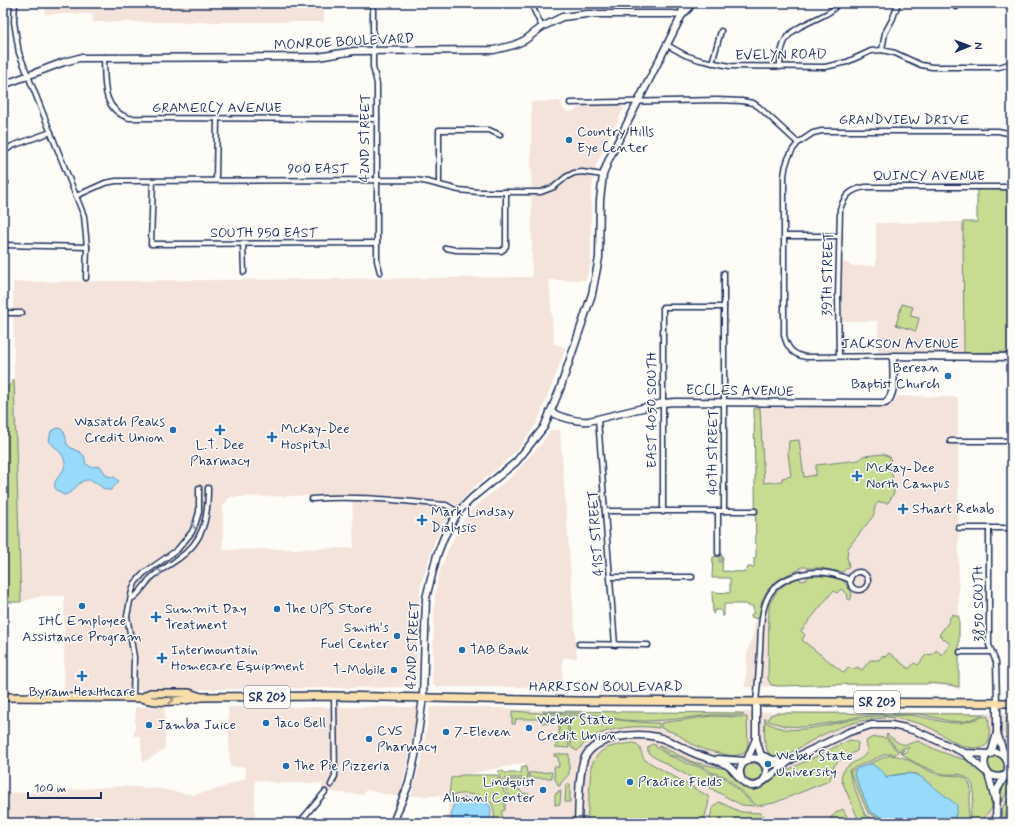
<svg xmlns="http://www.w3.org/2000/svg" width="1015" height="826" font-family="Mynerve,sans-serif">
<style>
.built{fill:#f4e3da;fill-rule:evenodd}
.green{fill:#c7db91;stroke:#718578}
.water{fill:#97daf9;stroke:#6596bb}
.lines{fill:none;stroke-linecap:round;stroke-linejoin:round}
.street-casing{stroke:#1b2f5e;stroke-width:7}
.secondary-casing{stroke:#1b2f5e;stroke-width:9}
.primary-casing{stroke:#1b2f5e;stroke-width:10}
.street{stroke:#fdfcf7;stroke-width:4}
.secondary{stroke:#fdfcf7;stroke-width:6}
.primary{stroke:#f8deab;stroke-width:7}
.oneway{stroke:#8c96aa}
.oneway2{stroke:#8a8684}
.poi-dot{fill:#1f6fb2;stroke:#fdfcf7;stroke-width:1.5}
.labels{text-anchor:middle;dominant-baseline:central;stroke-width:3;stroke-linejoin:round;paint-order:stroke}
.shield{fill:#fdfcf7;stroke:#5f6c8c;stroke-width:1}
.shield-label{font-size:13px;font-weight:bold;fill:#1b2f5e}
.street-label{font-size:14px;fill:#1b2f5e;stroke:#fdfcf7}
.poi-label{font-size:14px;fill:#1b2f5e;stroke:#fdfcf7;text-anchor:start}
</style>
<rect width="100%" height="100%" fill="#fdfcf7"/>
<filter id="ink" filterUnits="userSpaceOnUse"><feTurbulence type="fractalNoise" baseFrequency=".025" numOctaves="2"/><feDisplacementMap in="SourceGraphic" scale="8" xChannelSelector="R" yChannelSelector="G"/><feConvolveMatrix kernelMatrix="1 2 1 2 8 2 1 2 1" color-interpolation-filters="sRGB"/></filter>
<g filter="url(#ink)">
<g class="built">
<polygon points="45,3 324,3 324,22 93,22 92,14 45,14"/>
<path d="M560,101l3,8 5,3 6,-1 9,-5 38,-1 3,3 -28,57 -5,28v69l-5,18h-37l5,64 12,4 -29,75 -20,27 -19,18 -26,21 -13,15 -16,20 -9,19 -13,41 -3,24 -1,79 -353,4v-95h-22l-21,6 -7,-222 -1,-98 519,-5 -1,-175zM352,495l2,53 -131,2v-44l7,-9z"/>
<polygon points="963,222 964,353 878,352 878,321 842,321 842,263 847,263 851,266 876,266 876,223"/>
<polygon points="897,396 958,397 959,690 950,686 916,684 744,687 746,680 747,653 754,631 755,619 756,544 754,408 886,406 891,404 895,401"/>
<polygon points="550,430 560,430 577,658 563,658 562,687 436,687 432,684 435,594 439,574 447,552 458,529 472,509 513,475 542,443"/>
<polygon points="135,707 165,707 165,748 159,753 143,762 140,736 133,736 135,730"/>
<polygon points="228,707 419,707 400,797 366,790 363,795 322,791 322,783 278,783 255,780 255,823 3,823 3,793 40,792 123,786 160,789 193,795 221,788 246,778 245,767 230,767"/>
<path d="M430,707h40l98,4 444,2v110h-565l2,-27h-38l10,-34zM525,763v11l-71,3 70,-14z"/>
</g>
<g class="green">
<polygon points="977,189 1012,190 1012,352 964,353 963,222 977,222"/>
<polygon points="902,304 913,307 910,316 919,318 916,331 896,325"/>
<polygon points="14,380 21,602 3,602 3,392"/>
<path d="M754,408h6l4,75 18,-2v-3l9,-2 -3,-23 1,-12 10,-1 5,37 12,-2v-10l43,-5 4,-4 20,-2 7,3 4,36 -6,10 -9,-1c-4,3 -5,7 -5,13l-26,33 -1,9 2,9 -6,6 -23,-4h-12l-2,-1h-5l-2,3c-18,6 -33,15 -38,35 -1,5 0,11 -4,14l-6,-2v-2l2,-1v-8h-5l-1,-2h-23v12h-2l-1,-6h-6l-2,4 -1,-22 18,1v-15h-18l1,-21 6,-1v6h2v-6h2l-1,15 24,1 2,-5h6v-9l2,-1z"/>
<polygon points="808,576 826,576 843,580 852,593 851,599 849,600 847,598 848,595 841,589 837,593 833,591 801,631 805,635 802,640 844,673 848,668 854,669 857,667 862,670 870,660 879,660 883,655 885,657 889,653 909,669 914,663 918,665 926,655 933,654 936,650 942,655 950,644 939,635 950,620 949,619 953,614 959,617 959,687 950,685 928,683 926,684 855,684 779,686 771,685 768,679 769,605 775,594 779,589 791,580 797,578 800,579 801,581 806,580"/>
<polygon points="512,711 567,715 569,748 555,747 556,744 559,744 559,722 549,721 547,723 542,723 542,719 516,719 515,724 512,724"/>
<polygon points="543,711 741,713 744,715 711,715 668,720 644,721 623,720 590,714 543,712"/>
<polygon points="775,713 985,714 983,715 963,722 949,721 920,714 909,714 864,715 837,722 804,727 785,726 768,721 768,718 770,717 770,715 774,714"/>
<path d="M568,715c31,1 61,8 91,8v5c-21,-3 -49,-1 -68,10 -5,3 -9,9 -14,13l-5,-3 -1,-2z"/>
<path d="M908,715c17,1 33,8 49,8 11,0 20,-6 31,-7 1,5 2,20 1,25 -4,12 -25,6 -33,2 -11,-5 -19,-13 -30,-17 -12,-5 -26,-7 -39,-9l-1,-1z"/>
<polygon points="712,716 747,717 748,744 747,748 743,754 732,756 705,750 692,744 677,734 661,728 661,723"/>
<path d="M870,716h15v2c-27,1 -51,10 -74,23 -10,6 -20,12 -31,17 -18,2 -16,-27 -15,-40l2,5 3,1c4,2 10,4 15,5 26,3 59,-9 85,-13z"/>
<path d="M1007,716c2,6 0,15 2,23 1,4 3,5 3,9 -8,-7 -7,-22 -5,-32z"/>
<path d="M887,734c7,5 12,12 21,10 4,-1 7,-2 10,-3 11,5 21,11 32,14 6,3 14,3 20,7 17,9 20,29 22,46l-12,15h-11c0,-12 7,-25 4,-37 -2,-5 -6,-9 -11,-11 -5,-2 -12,0 -18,-1 -13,-3 -35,-13 -44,-22l4,-3 -2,4h3l4,-6 -4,1 -1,-1 -5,4 -13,-15z"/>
<path d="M877,737l9,1 12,14 -2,2h-10l-37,16 2,9 14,36 18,8h-23l-19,-44c2,-22 32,-14 25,-38l5,-3z"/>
<path d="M850,740l5,1 3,2 -1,8c-7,4 -20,8 -24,17 -2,4 -1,9 -4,13l-55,22 -17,3 -31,-29 -15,-5 -7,-5 -17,-6 -8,-4 -9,-2 -12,-9 4,1 31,15 33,7 16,16 5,4 7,1 8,-2 17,-14z"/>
<path d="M633,743c9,1 7,11 12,17l63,36c3,7 -4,18 -4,27h-117l4,-56c8,-22 22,-21 42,-24z"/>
<path d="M652,744l4,1v2l13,9 7,2 10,5 17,5 6,5 16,5 30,28 -13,-1 -12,-6 -78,-43c-3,-2 -5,-5 -4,-9z"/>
<polygon points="554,754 569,754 569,774 561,783 560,786 558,786 557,782 555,780 554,767 559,767 558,757 554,756"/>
<path d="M890,755c18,1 31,14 47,19 8,2 20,0 28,4 3,3 5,6 6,10l-4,35h-19v-1l5,-1 4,-10 -40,-37 -10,-1 -19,3v2h-2l-1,-3c-19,-11 -8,-16 -31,-1l1,2 15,36 22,10 -1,1h-3l-20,-10 -18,-41 1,-1z"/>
<circle cx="997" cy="765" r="9"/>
<circle cx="753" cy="772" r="9"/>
<polygon points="522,767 526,767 528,780 525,781 522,778 506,778 501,782 498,771 503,771 505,773 521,773"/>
<polygon points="552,772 552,778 530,778 528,773"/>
<path d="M462,775h35l7,17 6,7h-5v11l-3,1v12h-8c1,-17 -1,-25 -19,-28 -4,0 -9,-2 -13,-1 -5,0 -8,2 -13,2l2,-18z"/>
<path d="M1012,777v6l-10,19c-3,-13 1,-17 10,-25z"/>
<path d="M507,780h15l3,3 -5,1 -1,5 3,4 7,1v4l-17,1c-4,-7 -11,-11 -5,-19z"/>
<polygon points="566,784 570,784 570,802 565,802"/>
<polygon points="558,791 561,791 560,804 555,805 555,794 558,793"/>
<polygon points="1012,794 1012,813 1006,813 1006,817 1001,817 1002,808"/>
<path d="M719,802l22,10 20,1 4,4 2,6h-57c0,-7 2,-18 9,-21z"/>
<polygon points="843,809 850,823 841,823 830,818 837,812"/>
</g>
<g class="water">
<path d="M58,428l3,1c6,6 4,8 6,15 4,7 16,6 18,14 0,2 0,4 1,6l5,3 9,-1 7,10 7,1 5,4 -8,9c-10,2 -12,-10 -23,-10 -11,0 -12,13 -24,15 -22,-11 1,-19 1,-31 0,-10 -10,-16 -16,-23l2,-10z"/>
<path d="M869,764h3l14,11v3h2v-2c11,0 22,-6 33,1l36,28v6l-4,10 -13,2h-45l-25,-11 -16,-38 2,-5z"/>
<path d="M463,798c8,1 28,1 28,12 0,4 -1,9 -2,13h-38c1,-10 0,-24 12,-25z"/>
</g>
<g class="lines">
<defs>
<g id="street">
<polyline points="15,3 14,22 19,53 84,216 87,247 86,278"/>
<polyline points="373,3 373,67 377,84 377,261 380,272"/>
<polyline points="533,3 534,10 542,27"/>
<polyline points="956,3 956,7"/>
<polyline points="667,45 685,55 700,60 730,66 825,67 847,62 871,51 882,50 895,53 921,65 932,67 999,67 1009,64 1012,62"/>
<polyline points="882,50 885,33 893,18 898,3"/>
<path d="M104,57c1,25 -3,52 25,61l248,1"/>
<polyline points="712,63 721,31"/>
<path d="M780,67c0,-35 14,-37 42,-51 7,-3 12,-6 16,-13"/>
<polyline points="570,103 717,100 742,101 753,103 759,107 798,143 813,133 822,131 998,131 1008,133 1012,137"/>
<path d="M798,143c-9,10 -13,20 -14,33v159c3,13 9,20 22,22l87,-1"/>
<polyline points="3,152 12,146 51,132"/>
<polyline points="216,180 217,119"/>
<polyline points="3,181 6,183"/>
<polyline points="153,181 151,244 377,243"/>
<polyline points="439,185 439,130 489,130 500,135"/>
<polyline points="76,196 105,183 116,181 416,180 428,182 459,190 478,192 541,192 554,187 566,177 574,173 582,172 603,175"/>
<polyline points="785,236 839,236"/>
<polyline points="243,244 244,272"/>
<polyline points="3,245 87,247"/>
<polyline points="446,248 456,250 501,251 504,249 506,246 506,192"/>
<polyline points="724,273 724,511"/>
<polyline points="3,313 22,313"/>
<path d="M839,356l-1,-58 2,-89c5,-14 11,-20 26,-22h146"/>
<polyline points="598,419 615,645"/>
<polyline points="950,441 1012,441"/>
<path d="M312,499c44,-4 89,2 134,6l12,7"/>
<polyline points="605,511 755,511"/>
<polyline points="663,512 663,307 724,307"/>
<polyline points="718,512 718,553"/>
<polyline points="959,528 1012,528"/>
<polyline points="989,528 989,645 996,662 997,703"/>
<circle cx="859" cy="581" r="9"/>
<polyline points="610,577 692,577"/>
<path d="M131,599c9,-4 14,-16 21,-22 8,-7 18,-12 26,-18 26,-18 30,-41 30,-71"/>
<polyline points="579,644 648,645"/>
<polyline points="960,652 992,652"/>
<polyline points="133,698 134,657 127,616 132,591 135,583 144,573 177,550 192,532 196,522 199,512 199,488"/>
<path d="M756,702c2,-18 3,-35 4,-53 1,-17 0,-38 9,-54 7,-12 20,-18 33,-21 16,-4 33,-1 48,6"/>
<polyline points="331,785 335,776 334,696"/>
<polyline points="299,823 325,792"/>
</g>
<g id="secondary">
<polyline points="682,15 683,3"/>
<polyline points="3,85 64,62 79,58 318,57 354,51 494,50 514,45 525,40 542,27 562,17 587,14 672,14 682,15"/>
<path d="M550,412c13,6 25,10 39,9l74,-18 12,-1 210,1c12,-7 8,-34 8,-47l119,1"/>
<polyline points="756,702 756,739 763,763"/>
<polyline points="997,733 1004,754"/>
<path d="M965,753c12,10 29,34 44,19"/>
<polyline points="991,754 997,733 997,703"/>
<polyline points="761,755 773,760 780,760"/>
<polyline points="718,759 746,761"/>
<polyline points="747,760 756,739"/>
<polyline points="764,764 775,764 786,760"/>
<path d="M987,772c-13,-27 28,-26 20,2"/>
<polyline points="988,773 995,800"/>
<polyline points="764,781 792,759 849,732 871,725 891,725 905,728 916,731 965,753 990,754"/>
<polyline points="393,823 409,783 415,756 423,697 426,598 437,555 444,537 458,512 473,497 516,462 544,427 560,389 592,294 599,258 600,200 603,175 609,159 682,15 689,8 691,3"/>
<path d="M578,823c1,-16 0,-52 7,-66 11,-21 51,-25 72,-20 14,3 26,12 39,17 10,4 21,6 31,11 10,6 17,26 31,20 8,-4 11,-14 6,-21 -10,-14 -31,0 -22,16"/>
<polyline points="996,823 997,790 1005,776"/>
</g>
<g id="primary">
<path d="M3,697l139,1c16,6 43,3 59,-1l133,-1 243,5 435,2"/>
<polyline points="142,698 150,693 189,693 201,697"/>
</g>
</defs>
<use href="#street" class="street-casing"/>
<use href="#secondary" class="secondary-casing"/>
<use href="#primary" class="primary-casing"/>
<use href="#street" class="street"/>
<use href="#secondary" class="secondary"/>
<use href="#primary" class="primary"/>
</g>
<defs><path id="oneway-chevron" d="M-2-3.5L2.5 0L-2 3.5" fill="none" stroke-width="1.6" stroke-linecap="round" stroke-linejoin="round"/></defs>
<g class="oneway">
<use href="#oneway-chevron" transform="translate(195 526) rotate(114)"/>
<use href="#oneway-chevron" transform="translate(159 572) rotate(-35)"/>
</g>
<use class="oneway2" href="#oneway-chevron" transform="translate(171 700) rotate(-1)"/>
</g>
<g class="poi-dot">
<circle cx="569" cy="140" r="4"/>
<circle cx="948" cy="376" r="4"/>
<circle cx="173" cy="430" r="4"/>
<path d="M218 424h4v4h4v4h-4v4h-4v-4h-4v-4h4z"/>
<path d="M270 431h4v4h4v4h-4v4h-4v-4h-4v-4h4z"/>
<path d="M855 470h4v4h4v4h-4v4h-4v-4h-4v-4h4z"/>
<path d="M901 503h4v4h4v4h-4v4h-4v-4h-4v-4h4z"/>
<path d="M420 514h4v4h4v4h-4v4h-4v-4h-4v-4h4z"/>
<circle cx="82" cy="606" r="4"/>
<circle cx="277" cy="609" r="4"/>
<path d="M154 611h4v4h4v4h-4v4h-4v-4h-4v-4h4z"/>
<circle cx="397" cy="636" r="4"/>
<circle cx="462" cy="650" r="4"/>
<path d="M160 652h4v4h4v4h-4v4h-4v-4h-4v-4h4z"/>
<circle cx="394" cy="670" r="4"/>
<path d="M80 670h4v4h4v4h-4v4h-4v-4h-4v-4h4z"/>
<circle cx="266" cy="723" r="4"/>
<circle cx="149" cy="725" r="4"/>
<circle cx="529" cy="728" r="4"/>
<circle cx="446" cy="732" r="4"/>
<circle cx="369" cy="739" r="4"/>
<circle cx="768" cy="764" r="4"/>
<circle cx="286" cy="766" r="4"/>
<circle cx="630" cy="782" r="4"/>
<circle cx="543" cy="790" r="4"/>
</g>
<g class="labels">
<g class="shield">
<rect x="244" y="686" width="46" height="22" rx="3"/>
<rect x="854" y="691" width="46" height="22" rx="3"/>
</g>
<g class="shield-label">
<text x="267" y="697">SR 203</text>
<text x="877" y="702">SR 203</text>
</g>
<g class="street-label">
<text transform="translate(344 42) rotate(-3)">MONROE BOULEVARD</text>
<text transform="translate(781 55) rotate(-1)">EVELYN ROAD</text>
<text x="217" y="108">GRAMERCY AVENUE</text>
<text x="904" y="120">GRANDVIEW DRIVE</text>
<text transform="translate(365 138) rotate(-90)">42ND STREET</text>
<text x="318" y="169">900 EAST</text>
<text x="929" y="176">QUINCY AVENUE</text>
<text x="264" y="233">SOUTH 950 EAST</text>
<text transform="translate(828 274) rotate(-89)">39TH STREET</text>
<text x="900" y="344">JACKSON AVENUE</text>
<text transform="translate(740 391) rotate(1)">ECCLES AVENUE</text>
<text transform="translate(652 410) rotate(-90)">EAST 4050 SOUTH</text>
<text transform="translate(713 452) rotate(-90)">40TH STREET</text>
<text transform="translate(596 533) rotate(-94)">41ST STREET</text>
<text transform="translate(979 604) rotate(-91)">3850 SOUTH</text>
<text transform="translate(413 645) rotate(-87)">42ND STREET</text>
<text x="606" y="687">HARRISON BOULEVARD</text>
</g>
<g class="poi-label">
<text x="577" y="132">Country Hills<tspan x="577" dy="16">Eye Center</tspan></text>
<text x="940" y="368" text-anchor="end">Berean<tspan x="940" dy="16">Baptist Church</tspan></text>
<text x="165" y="422" text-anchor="end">Wasatch Peaks<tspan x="165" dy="16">Credit Union</tspan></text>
<text x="281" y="429">McKay-Dee<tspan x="281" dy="16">Hospital</tspan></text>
<text x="220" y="445" text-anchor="middle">L.T. Dee<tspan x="220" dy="16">Pharmacy</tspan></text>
<text x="866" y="468">McKay-Dee<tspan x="866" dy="16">North Campus</tspan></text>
<text x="912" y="509">Stuart Rehab</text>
<text x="431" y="512">Mark Lindsay<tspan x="431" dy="16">Dialysis</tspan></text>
<text x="165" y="609">Summit Day<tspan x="165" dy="16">Treatment</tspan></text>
<text x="285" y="609">The UPS Store</text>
<text x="82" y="621" text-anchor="middle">IHC Employee<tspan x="82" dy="16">Assistance Program</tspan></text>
<text x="389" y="628" text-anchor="end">Smith's<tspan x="389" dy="16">Fuel Center</tspan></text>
<text x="171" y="650">Intermountain<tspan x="171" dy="16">Homecare Equipment</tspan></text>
<text x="470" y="650">TAB Bank</text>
<text x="386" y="670" text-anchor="end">T-Mobile</text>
<text x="82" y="692" text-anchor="middle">Byram Healthcare</text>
<text x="537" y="720">Weber State<tspan x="537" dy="16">Credit Union</tspan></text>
<text x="274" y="723">Taco Bell</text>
<text x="157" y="725">Jamba Juice</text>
<text x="377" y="731">CVS<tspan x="377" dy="16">Pharmacy</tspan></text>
<text x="454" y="732">7-Eleven</text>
<text x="776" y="756">Weber State<tspan x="776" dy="16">University</tspan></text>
<text x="294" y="766">The Pie Pizzeria</text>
<text x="535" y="782" text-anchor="end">Lindquist<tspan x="535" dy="16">Alumni Center</tspan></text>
<text x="638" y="782">Practice Fields</text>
</g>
</g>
<rect width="1015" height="826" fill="none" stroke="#fdfcf7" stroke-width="16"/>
<rect x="8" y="8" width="999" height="810" fill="none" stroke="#1b2f5e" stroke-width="1.5" filter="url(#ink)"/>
<g transform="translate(969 46) rotate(89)" stroke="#fdfcf7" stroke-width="3" paint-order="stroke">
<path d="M0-3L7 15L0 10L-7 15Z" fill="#1b2f5e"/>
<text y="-6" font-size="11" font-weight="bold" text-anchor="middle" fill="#1b2f5e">N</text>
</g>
<path d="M28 792v6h73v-6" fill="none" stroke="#1b2f5e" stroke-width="2"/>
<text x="34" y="792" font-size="12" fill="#1b2f5e" stroke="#fdfcf7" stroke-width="3" paint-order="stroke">100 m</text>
</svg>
